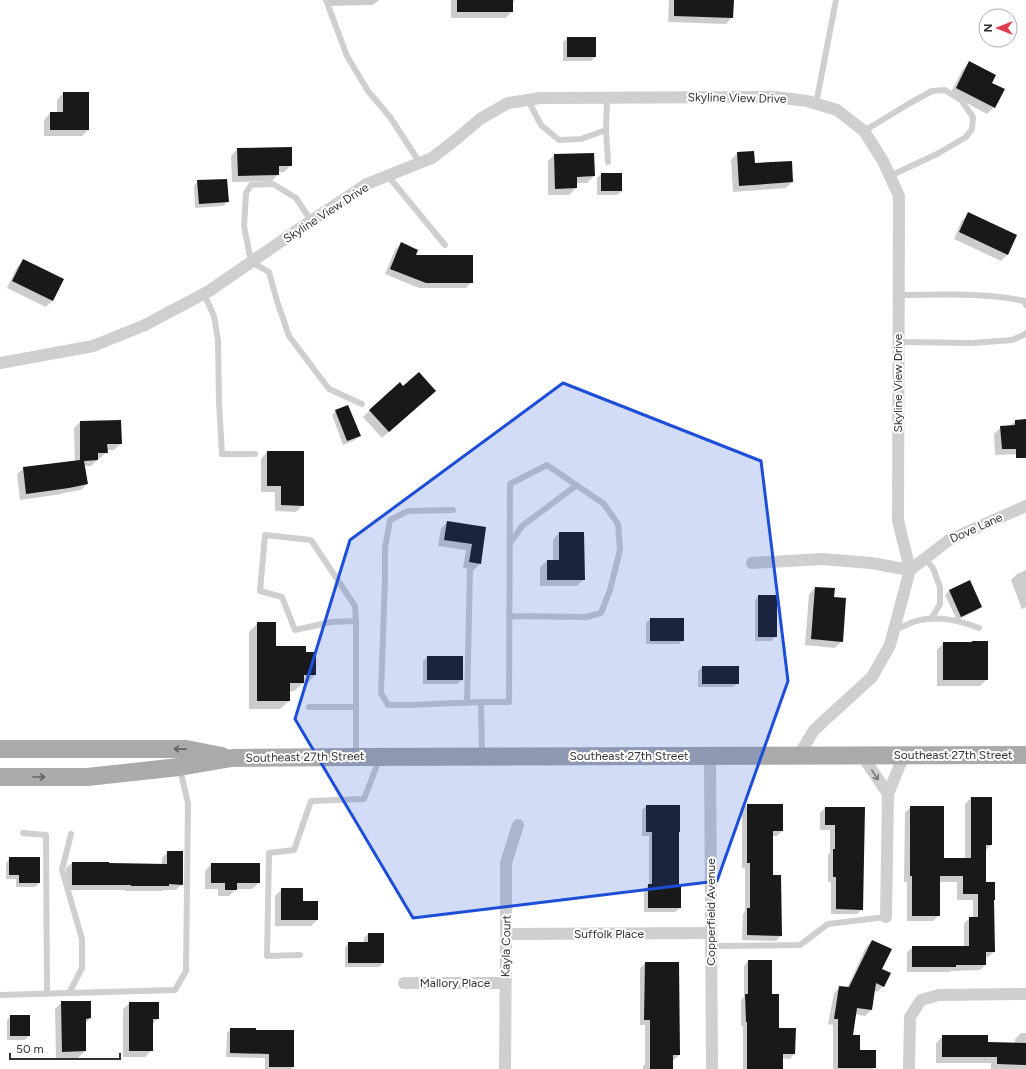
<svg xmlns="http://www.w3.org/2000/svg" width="1026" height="1069" font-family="Figtree,sans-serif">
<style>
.shadow{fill:#0003}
.building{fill:#191919}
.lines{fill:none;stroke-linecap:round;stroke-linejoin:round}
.lane{stroke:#cfcfcf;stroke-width:6}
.street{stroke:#cfcfcf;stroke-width:12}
.primary{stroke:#aaa;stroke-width:18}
.oneway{stroke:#626262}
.oneway2{stroke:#797979}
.marked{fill:#1d4ed8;fill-opacity:0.2;stroke:#1d4ed8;stroke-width:3;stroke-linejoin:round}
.labels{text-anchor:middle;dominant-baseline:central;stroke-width:4;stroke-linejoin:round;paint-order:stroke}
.street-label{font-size:12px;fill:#323232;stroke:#fff}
</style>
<rect width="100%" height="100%" fill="#fff"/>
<g class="shadow">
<polygon points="325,0 379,0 373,5 325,6"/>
<polygon points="451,0 515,0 512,3 512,11 506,18 451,18"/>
<polygon points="669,0 733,0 732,17 726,24 668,22"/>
<polygon points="567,38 595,38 595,57 591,61 563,61 563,42"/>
<polygon points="969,63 991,83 994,107 987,114 950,94 963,69"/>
<polygon points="63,93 88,130 82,136 44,136 44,120 50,113 57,113 57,100"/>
<polygon points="237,149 291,165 284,172 278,172 278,174 272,181 232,182 231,156"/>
<polygon points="737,153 754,164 792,182 786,188 733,192 731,160"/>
<polygon points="554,155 594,176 587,183 576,183 576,188 569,195 548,195 548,161"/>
<polygon points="601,174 622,191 617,195 597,195 597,178"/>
<polygon points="198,181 227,202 223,206 195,208 194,186"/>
<polygon points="969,214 1008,254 1001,261 954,239 962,220"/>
<polygon points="401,244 415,256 472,282 466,288 419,288 385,274 395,250"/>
<polygon points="24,260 63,280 52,301 46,307 7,288 17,267"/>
<polygon points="428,397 382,438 363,417 370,410"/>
<polygon points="336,411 359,436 355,440 343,445 332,415"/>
<polygon points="1026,420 1026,454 995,455 994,434 1001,427 1009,427 1015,421"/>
<polygon points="80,422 121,443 114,450 107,450 107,452 100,458 97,459 97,460 91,466 84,466 87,484 81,490 63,493 62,494 20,500 17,474 24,468 75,462 74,428"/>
<polygon points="267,452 303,505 296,512 275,511 275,492 261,492 261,459"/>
<polygon points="447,522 485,528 480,563 474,570 463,568 466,550 438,546 441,529"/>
<polygon points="559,533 584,579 577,586 540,586 540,567 547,561 553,561 553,540"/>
<polygon points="1026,570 1026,607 1022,609 1011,580 1017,574"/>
<polygon points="969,582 981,607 976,611 957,620 945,595 949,591"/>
<polygon points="815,588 833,598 842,641 835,648 805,645 809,594"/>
<polygon points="759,596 776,636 771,641 755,641 755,600"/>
<polygon points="650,619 683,640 679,644 646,644 646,623"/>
<polygon points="258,623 275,647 305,653 315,675 307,684 302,684 294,691 289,691 289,701 280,709 249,709 249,632"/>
<polygon points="972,642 987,679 980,686 937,686 937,650 944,643 971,643"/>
<polygon points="427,657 462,680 457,684 423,684 423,661"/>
<polygon points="702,667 738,683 733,687 698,687 698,671"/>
<polygon points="971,798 991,798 991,845 985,851 985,883 993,900 994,952 988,957 985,957 985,965 980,970 951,971 949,972 907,972 907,952 913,947 964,947 964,923 970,918 973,918 973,900 957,900 957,882 939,882 939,915 933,921 907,921 907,882 904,882 905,812 911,807 943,859 965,859 965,804"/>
<polygon points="747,805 782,805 782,831 777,836 772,836 772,876 781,936 776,941 742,940 743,914 745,911 745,868 742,868 742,809"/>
<polygon points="646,806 678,833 678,885 680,908 675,912 644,912 644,889 649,885 649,836 642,836 642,810"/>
<polygon points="825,808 864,808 862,909 857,914 831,914 831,882 828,882 828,855 830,853 830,830 820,830 820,813"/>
<polygon points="168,852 182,884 176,890 164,890 162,891 125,891 125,890 66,890 66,868 72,863 162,865 162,858"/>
<polygon points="10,858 39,883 35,887 16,887 16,879 6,879 6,863"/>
<polygon points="211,864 259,883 252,889 236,889 229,896 218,896 218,889 205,889 205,871"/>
<polygon points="282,889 302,902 317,920 311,926 275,926 275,896"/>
<polygon points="368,934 383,963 379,967 345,967 345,947 349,943 364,943 364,938"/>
<polygon points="872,941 881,969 883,986 877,992 874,990 871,1010 865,1016 855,1014 852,1036 859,1051 875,1067 873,1069 833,1069 833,1025 828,1024 834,993 840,987 847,988 866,947"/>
<polygon points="748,961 771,995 778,1029 794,1054 790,1059 782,1058 782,1069 743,1069 743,1026 741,1026 741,1000 744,997 744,966"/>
<polygon points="645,963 679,1055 674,1060 672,1060 672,1069 643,1069 643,1067 645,1064 645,1025 640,1025 640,968"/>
<polygon points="62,1002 90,1018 85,1024 85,1051 78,1058 56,1058 55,1009"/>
<polygon points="130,1003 158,1018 152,1025 152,1050 145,1057 123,1057 123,1009"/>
<polygon points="11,1016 29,1016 29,1036 25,1040 7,1040 7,1020"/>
<polygon points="231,1029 255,1031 293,1067 291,1069 265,1069 265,1058 226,1057 227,1033"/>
<polygon points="1021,1033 1026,1033 1026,1069 991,1069 991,1063 936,1063 936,1043 943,1036 987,1043 1015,1044 1015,1039"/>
</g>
<g class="building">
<rect x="457" y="0" width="56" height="12"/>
<polygon points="674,0 734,0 733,18 674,16"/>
<rect x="567" y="37" width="29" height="20"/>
<polygon points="969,61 996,75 992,83 1005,89 995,108 956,88"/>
<polygon points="63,92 89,92 89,130 50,130 50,112 63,112"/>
<polygon points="292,147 292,166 279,166 279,175 238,176 237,148"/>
<polygon points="754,151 755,163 792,161 793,182 739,186 737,152"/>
<polygon points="594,153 595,176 577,177 577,188 555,189 554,154"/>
<rect x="601" y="173" width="21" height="18"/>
<polygon points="227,179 229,202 199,204 197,180"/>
<polygon points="968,212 1017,235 1008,255 959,232"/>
<polygon points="401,242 418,250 416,255 473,255 473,283 426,283 390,269"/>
<polygon points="23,259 64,279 53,301 12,281"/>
<polygon points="419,372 436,391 389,432 369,410 400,382 403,386"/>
<polygon points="348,405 361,436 347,441 335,410"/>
<polygon points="1026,419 1026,458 1016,458 1016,449 1002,449 1000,426 1015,425 1015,420"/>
<polygon points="121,420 122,444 107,444 108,453 98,453 98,460 84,461 88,484 69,488 26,494 23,467 80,460 80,421"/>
<polygon points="267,451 304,451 304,506 281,505 281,486 267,486"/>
<polygon points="447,521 486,527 481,564 469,562 472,544 444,540"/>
<polygon points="559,532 584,532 585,580 547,580 547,560 559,560"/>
<polygon points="970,580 982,607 961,617 949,590"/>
<polygon points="815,587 835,588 834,597 846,598 843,642 811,639"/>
<rect x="758" y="595" width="19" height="42"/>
<rect x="650" y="618" width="34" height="23"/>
<polygon points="257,622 276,622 276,646 306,646 306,652 316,652 316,675 304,675 304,683 290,683 290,701 257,701"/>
<polygon points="972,641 988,641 988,680 943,680 943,642 972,642"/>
<rect x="427" y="656" width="36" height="24"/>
<rect x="702" y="666" width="37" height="18"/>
<polygon points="971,797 992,797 992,845 986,845 986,882 995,882 995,900 994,900 995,952 986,952 986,965 956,965 956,967 912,967 912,946 969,946 969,917 978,917 978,894 963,894 963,876 940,876 940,916 912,916 912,876 910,876 910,806 944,806 944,858 971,858"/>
<polygon points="747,804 783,804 783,831 773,831 773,875 781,875 782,936 747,935 747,908 750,908 750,863 747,863"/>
<polygon points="646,805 680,805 680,832 679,832 679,884 681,884 681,908 648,908 648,884 652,884 652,832 646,832"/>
<polygon points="825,807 865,807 863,910 836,909 836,877 833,877 833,849 835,849 835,825 825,825"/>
<polygon points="167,851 183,851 183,885 169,884 169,886 131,886 131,885 72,885 72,862 109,862 109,863 167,864"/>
<polygon points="9,857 40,857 40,883 19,883 19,875 9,875"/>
<polygon points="211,863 260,863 260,883 237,883 237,890 225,890 225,883 211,883"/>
<polygon points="281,888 303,888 303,901 318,901 318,920 281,920"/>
<polygon points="368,933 384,933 384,963 348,963 348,942 368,942"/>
<polygon points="872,940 892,949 882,969 891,973 884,987 876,983 872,1010 857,1008 853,1035 860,1035 860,1050 876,1050 876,1068 838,1068 838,1019 834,1019 839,986 849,987"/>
<polygon points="748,960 772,960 772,994 779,994 779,1028 796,1028 795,1054 783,1054 783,1069 747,1069 747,1022 746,1022 745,994 748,994"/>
<polygon points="645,962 679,962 680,1055 673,1055 673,1069 650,1069 650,1020 644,1020"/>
<polygon points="61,1001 91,1001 91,1018 86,1019 86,1051 62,1052"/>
<polygon points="129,1002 159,1002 159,1019 153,1019 153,1051 129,1051"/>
<rect x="10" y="1015" width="20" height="21"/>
<polygon points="230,1028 256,1028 256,1030 294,1030 294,1067 269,1067 269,1054 230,1053"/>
<polygon points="942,1035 988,1035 988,1042 1026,1043 1026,1065 997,1064 997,1057 942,1057"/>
</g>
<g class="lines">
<g class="lane">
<polyline points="326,0 347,56 368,91 390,117 420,163"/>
<polyline points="607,98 606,130 608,162"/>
<polyline points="528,100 541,125 559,140 581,139 606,130"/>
<polyline points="816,104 836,0"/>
<polyline points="864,131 910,103 932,91 945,90 961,100 973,117 972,129 966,137 937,154 890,176"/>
<polyline points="388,176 445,245"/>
<polyline points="311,221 296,198 273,184 251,185 246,193 244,226 251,262 269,272 277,301 289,336 329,389 362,404"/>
<polyline points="204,294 214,316 218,340 219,402 222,454 255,454"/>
<path d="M898,295c42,0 85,-3 126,6l2,4"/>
<polyline points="898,342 972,343 1012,340 1026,334 1026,333"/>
<polyline points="453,510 408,511 390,520 385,548 385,578 381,693 388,705 408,705 481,702 482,755"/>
<polyline points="510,543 522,526 577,485"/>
<polyline points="925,559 933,568 940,587 940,604 931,619"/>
<polyline points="356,621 331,622 295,630 282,597 260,591 265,535 311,540 355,606 356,621 356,755"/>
<path d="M895,630c8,-3 17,-9 26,-10 19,-4 40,1 58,8"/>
<path d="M481,702h28c0,-72 1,-145 1,-218l37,-19 57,39 14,20 2,26 -10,40 -9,23 -15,4 -77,-1"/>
<polyline points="467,703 470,569"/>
<polyline points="309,707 356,707"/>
<polyline points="23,833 46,835 47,994"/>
<polyline points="711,946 800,945 828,924 886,917"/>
<polyline points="300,955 267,956 269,853 294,850 311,801 364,799 379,760"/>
<polyline points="69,993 82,968 82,939 62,870 71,834"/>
<polyline points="0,995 175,990 186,971 188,803 180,769"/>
</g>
<g class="street">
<polyline points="0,363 93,346 145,325 209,291 302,227 367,184 432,158 459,137 480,119 508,103 540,98 775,97 807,101 837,110 864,131 883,161 899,196 898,520 910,570 890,645 872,677 814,730 799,755"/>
<polyline points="752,563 822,559 871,563 910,570 949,540 1026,506"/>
<polyline points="862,755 888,794"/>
<polyline points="710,756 712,1069"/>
<polyline points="886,917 888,794 904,755"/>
<polyline points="506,934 711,933"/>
<polyline points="404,983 505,983"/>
<polyline points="505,1069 506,934 506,863 518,825"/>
<polyline points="909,1069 910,1017 921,1000 939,995 1026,994"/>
</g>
<g class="primary">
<polyline points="0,749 186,749 222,756"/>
<polyline points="0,777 87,777 179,767 232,758 356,757 1026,755"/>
</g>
</g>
<defs><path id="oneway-shaft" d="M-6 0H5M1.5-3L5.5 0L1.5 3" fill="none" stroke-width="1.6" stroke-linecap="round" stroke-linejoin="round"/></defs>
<g class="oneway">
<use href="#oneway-shaft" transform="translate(180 749) rotate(-179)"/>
<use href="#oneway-shaft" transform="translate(39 777)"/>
</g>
<use class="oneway2" href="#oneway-shaft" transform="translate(875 775) rotate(57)"/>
<path class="marked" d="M563,383l198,78 27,220 -71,200 -304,37 -118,-199 55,-179z"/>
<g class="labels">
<g class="street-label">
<text transform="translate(737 98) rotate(1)">Skyline View Drive</text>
<text transform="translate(326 213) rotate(-33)">Skyline View Drive</text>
<text transform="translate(898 383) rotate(-90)">Skyline View Drive</text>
<text transform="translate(976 528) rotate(-24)">Dove Lane</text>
<text x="953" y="755">Southeast 27th Street</text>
<text x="629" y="756">Southeast 27th Street</text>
<text transform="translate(305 757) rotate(-1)">Southeast 27th Street</text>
<text transform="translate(711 912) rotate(-90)">Copperfield Avenue</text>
<text x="609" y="934">Suffolk Place</text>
<text transform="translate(506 946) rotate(-89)">Kayla Court</text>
<text x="455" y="983">Mallory Place</text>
</g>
</g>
<g transform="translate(998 28) rotate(270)"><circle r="19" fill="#ffffff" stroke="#adadad"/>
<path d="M0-3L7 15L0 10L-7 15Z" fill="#de3e54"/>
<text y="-6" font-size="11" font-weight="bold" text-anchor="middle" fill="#323232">N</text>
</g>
<path d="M10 1053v6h110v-6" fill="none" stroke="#323232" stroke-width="2"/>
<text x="16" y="1053" font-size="12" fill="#323232" stroke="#ffffff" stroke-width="3" paint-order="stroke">50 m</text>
</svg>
